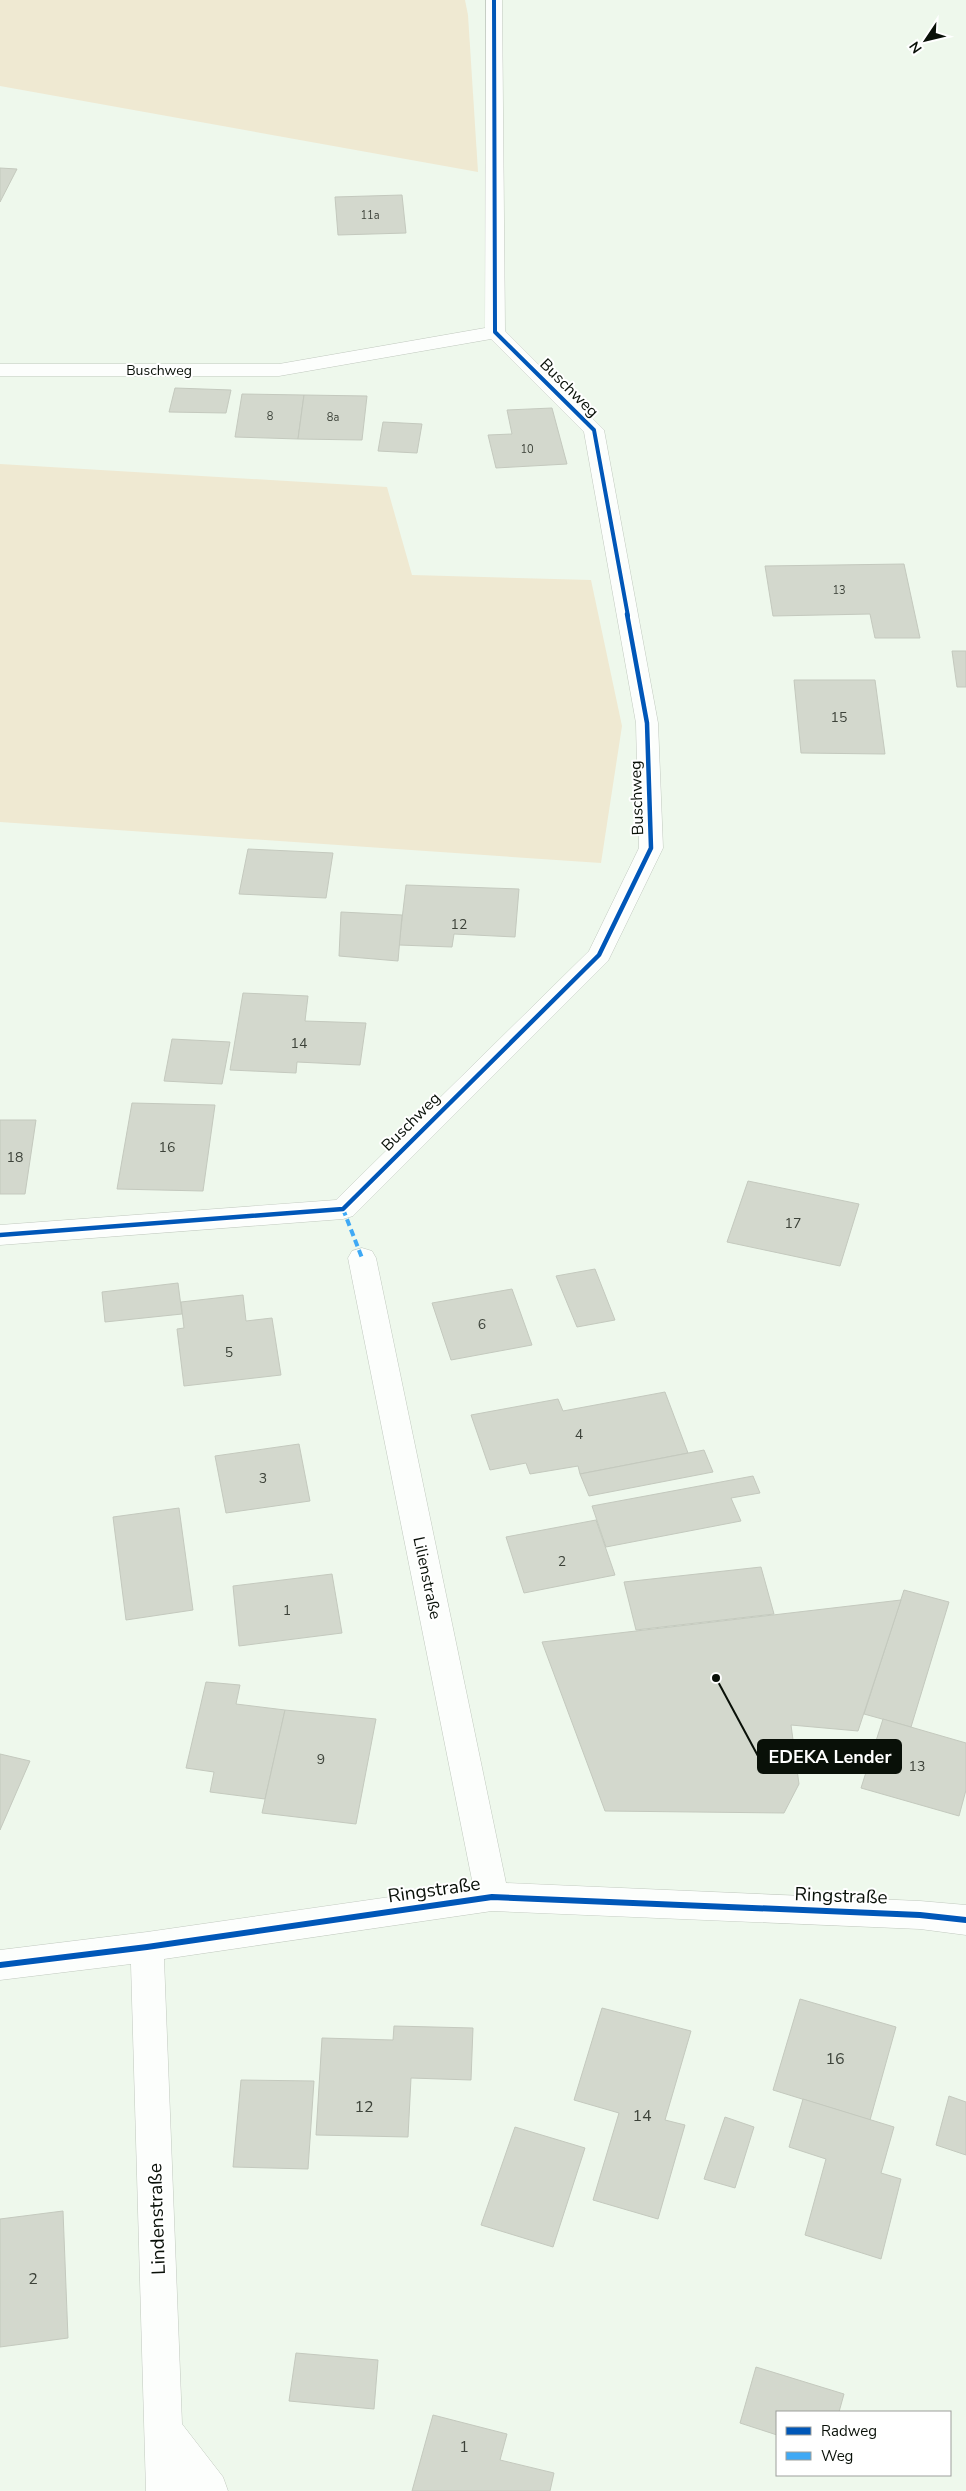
<svg xmlns="http://www.w3.org/2000/svg" width="966" height="2491" font-family="'Nunito Sans',sans-serif">
<style>
.green{fill:#efe9d2}
.building{fill:#d3d8cd;stroke:#c4c9be}
.lines{fill:none;stroke-linecap:round;stroke-linejoin:round}
.minor-casing{stroke:#c1c9bf;stroke-width:1}
.minor{fill:#fcfefc;fill-rule:evenodd}
.quiet{stroke:#3fa9f5;stroke-width:4;stroke-dasharray:7 4;stroke-linecap:butt}
.cycleway-far2-casing{stroke:#fff;stroke-width:5.5}
.cycleway-far1-casing{stroke:#fff;stroke-width:8}
.cycleway-casing{stroke:#fff;stroke-width:9}
.cycleway-far2{stroke:#0057b8;stroke-width:4}
.cycleway-far1{stroke:#0057b8;stroke-width:4.5}
.cycleway{stroke:#0057b8;stroke-width:6}
.labels{text-anchor:middle;dominant-baseline:central;stroke-width:4;stroke-linejoin:round;paint-order:stroke}
.far-number-label{font-size:11px;fill:#3c4239}
.far-street-label{font-size:14px;fill:#091008;stroke:#fff}
.number-label{font-size:14px;fill:#3c4239}
.street-label{font-size:16px;fill:#091008;stroke:#fff}
.near-number-label{font-size:16px;fill:#3c4239}
.near-street-label{font-size:19px;fill:#091008;stroke:#fff}
.leader{fill:none;stroke:#091008;stroke-width:2}
.callout-dot{fill:#091008;stroke:#fff;stroke-width:2}
.callout{fill:#091008;stroke:#091008;stroke-width:2}
.callout-label{font-size:18px;text-anchor:middle;font-weight:bold;fill:#fff}
</style>
<rect width="100%" height="100%" fill="#eef8ec"/>
<g class="green">
<polygon points="0,0 465,0 468,15 478,172 0,86"/>
<polygon points="0,464 387,487 412,575 591,580 622,726 601,863 0,822"/>
</g>
<g class="building">
<polygon points="0,168 17,169 0,202"/>
<polygon points="402,195 406,233 338,235 335,197"/>
<polygon points="175,388 231,390 226,413 169,412"/>
<polygon points="242,394 304,395 298,439 235,437"/>
<polygon points="304,395 367,396 362,440 298,439"/>
<polygon points="552,408 567,464 496,468 488,435 512,434 507,410"/>
<polygon points="383,422 422,424 417,453 378,451"/>
<polygon points="904,564 920,638 875,638 870,614 773,616 765,566"/>
<polygon points="952,651 966,651 966,687 957,687"/>
<polygon points="794,680 875,680 885,754 801,753"/>
<polygon points="248,849 333,853 326,898 239,894"/>
<polygon points="406,885 519,889 515,937 454,934 452,947 399,945"/>
<polygon points="341,912 402,915 398,961 339,956"/>
<polygon points="243,993 308,996 305,1021 366,1023 360,1065 297,1062 296,1073 230,1070"/>
<polygon points="172,1039 230,1042 222,1084 164,1081"/>
<polygon points="132,1103 215,1105 203,1191 117,1189"/>
<polygon points="0,1120 36,1120 25,1194 0,1194"/>
<polygon points="748,1181 859,1204 840,1266 727,1242"/>
<polygon points="595,1269 615,1320 577,1327 556,1276"/>
<polygon points="178,1283 182,1314 105,1322 102,1292"/>
<polygon points="512,1289 532,1345 451,1360 432,1303"/>
<polygon points="243,1295 246,1321 272,1318 281,1375 184,1386 177,1329 184,1328 181,1302"/>
<polygon points="665,1392 688,1453 580,1474 578,1466 530,1474 526,1463 490,1470 471,1415 558,1399 563,1411"/>
<polygon points="299,1444 310,1501 226,1513 215,1456"/>
<polygon points="704,1450 713,1472 589,1496 580,1474"/>
<polygon points="753,1476 760,1493 731,1498 741,1521 606,1547 592,1506"/>
<polygon points="179,1508 193,1610 126,1620 113,1517"/>
<polygon points="596,1520 615,1575 524,1593 506,1537"/>
<polygon points="761,1567 774,1614 636,1630 624,1582"/>
<polygon points="332,1574 342,1633 239,1646 233,1586"/>
<polygon points="904,1590 949,1602 911,1727 864,1714"/>
<polygon points="901,1600 858,1731 791,1725 799,1784 784,1813 605,1811 542,1642"/>
<polygon points="206,1682 240,1685 236,1704 285,1710 265,1799 210,1792 214,1772 186,1768"/>
<polygon points="285,1710 376,1719 356,1824 262,1813"/>
<polygon points="883,1719 966,1743 966,1790 959,1816 861,1788"/>
<polygon points="0,1754 30,1761 0,1830"/>
<polygon points="800,1999 896,2027 870,2120 773,2090"/>
<polygon points="602,2008 691,2031 665,2120 685,2125 658,2219 593,2200 619,2113 574,2100"/>
<polygon points="394,2026 473,2028 471,2080 411,2078 408,2137 316,2135 322,2038 393,2040"/>
<polygon points="241,2080 314,2081 308,2169 233,2167"/>
<polygon points="949,2096 966,2102 966,2155 936,2145"/>
<polygon points="803,2099 894,2127 881,2173 901,2179 881,2259 805,2235 826,2159 789,2147"/>
<polygon points="725,2117 754,2127 735,2188 704,2179"/>
<polygon points="515,2127 585,2148 553,2247 481,2225"/>
<polygon points="63,2211 68,2338 0,2347 0,2219"/>
<polygon points="296,2353 378,2360 374,2409 289,2401"/>
<polygon points="756,2367 844,2394 839,2412 777,2412 777,2435 740,2423"/>
<polygon points="433,2415 507,2434 500,2460 554,2473 550,2491 412,2491"/>
</g>
<g class="lines">
<defs>
<g id="minor">
<polygon points="486,0 502,0 505,331 604,430 658,723 663,848 608,961 353,1216 343,1219 0,1245 0,1225 336,1200 589,951 639,848 636,723 584,432 491,339 279,376 0,376 0,364 279,364 485,328"/>
<polygon points="362,1248 372,1251 376,1258 506,1883 920,1901 966,1905 966,1935 920,1929 492,1911 164,1959 182,2424 223,2477 228,2491 146,2491 131,1964 0,1980 0,1950 147,1932 473,1885 348,1258 352,1251"/>
</g>
</defs>
<use href="#minor" class="minor-casing"/>
<use href="#minor" class="minor"/>
<polyline class="quiet" points="343,1209 362,1258"/>
<defs>
<polyline id="cycleway-far2" points="494,0 495,332 594,430 628,616"/>
<polyline id="cycleway-far1" points="0,1235 343,1209 599,955 651,848 647,723 627,614"/>
<polyline id="cycleway" points="0,1965 147,1947 492,1897 920,1915 966,1920"/>
</defs>
<use href="#cycleway-far2" class="cycleway-far2-casing"/>
<use href="#cycleway-far1" class="cycleway-far1-casing"/>
<use href="#cycleway" class="cycleway-casing"/>
<use href="#cycleway-far2" class="cycleway-far2"/>
<use href="#cycleway-far1" class="cycleway-far1"/>
<use href="#cycleway" class="cycleway"/>
</g>
<g class="labels">
<g class="far-number-label">
<text x="370" y="215">11a</text>
<text x="270" y="416">8</text>
<text x="333" y="417">8a</text>
<text x="527" y="449">10</text>
<text x="839" y="590">13</text>
</g>
<g class="far-street-label">
<text x="159" y="370">Buschweg</text>
</g>
<g class="number-label">
<text x="839" y="717">15</text>
<text x="459" y="924">12</text>
<text x="299" y="1043">14</text>
<text x="167" y="1147">16</text>
<text x="15" y="1157">18</text>
<text x="793" y="1223">17</text>
<text x="482" y="1324">6</text>
<text x="229" y="1352">5</text>
<text x="579" y="1434">4</text>
<text x="263" y="1478">3</text>
<text x="562" y="1561">2</text>
<text x="287" y="1610">1</text>
<text x="321" y="1759">9</text>
<text x="917" y="1766">13</text>
</g>
<g class="street-label">
<text transform="translate(569 388) rotate(45)">Buschweg</text>
<text transform="translate(637 798) rotate(-92)">Buschweg</text>
<text transform="translate(411 1122) rotate(-45)">Buschweg</text>
<text transform="translate(427 1578) rotate(78)">Lilienstraße</text>
</g>
<g class="near-number-label">
<text x="835" y="2059">16</text>
<text x="364" y="2107">12</text>
<text x="642" y="2116">14</text>
<text x="33" y="2279">2</text>
<text x="464" y="2447">1</text>
</g>
<g class="near-street-label">
<text transform="translate(434 1890) rotate(-8)">Ringstraße</text>
<text transform="translate(841 1896) rotate(2)">Ringstraße</text>
<text transform="translate(157 2219) rotate(-92)">Lindenstraße</text>
</g>
</g>
<path class="leader" d="M716 1678L758 1756"/>
<circle class="callout-dot" cx="716" cy="1678" r="5"/>
<rect class="callout" x="758" y="1740" width="143" height="33" rx="5"/>
<g class="callout-label">
<text x="830" y="1763">EDEKA Lender</text>
</g>
<rect x="776" y="2411" width="175" height="65" fill="#ffffff" stroke="#9d9f9c"/>
<rect x="786" y="2427" width="25" height="8" fill="#0057b8" stroke="#9d9f9c"/>
<text x="821" y="2436" font-size="15" fill="#091008">Radweg</text>
<rect x="786" y="2452" width="25" height="8" fill="#3fa9f5" stroke="#9d9f9c"/>
<text x="821" y="2461" font-size="15" fill="#091008">Weg</text>
<g transform="translate(926 40) rotate(235)" stroke="#ffffff" stroke-width="4" paint-order="stroke">
<path d="M0-4L9 19L0 12L-9 19Z" fill="#091008"/>
<text y="-8" font-size="14" font-weight="bold" text-anchor="middle" fill="#091008">N</text>
</g>
</svg>
